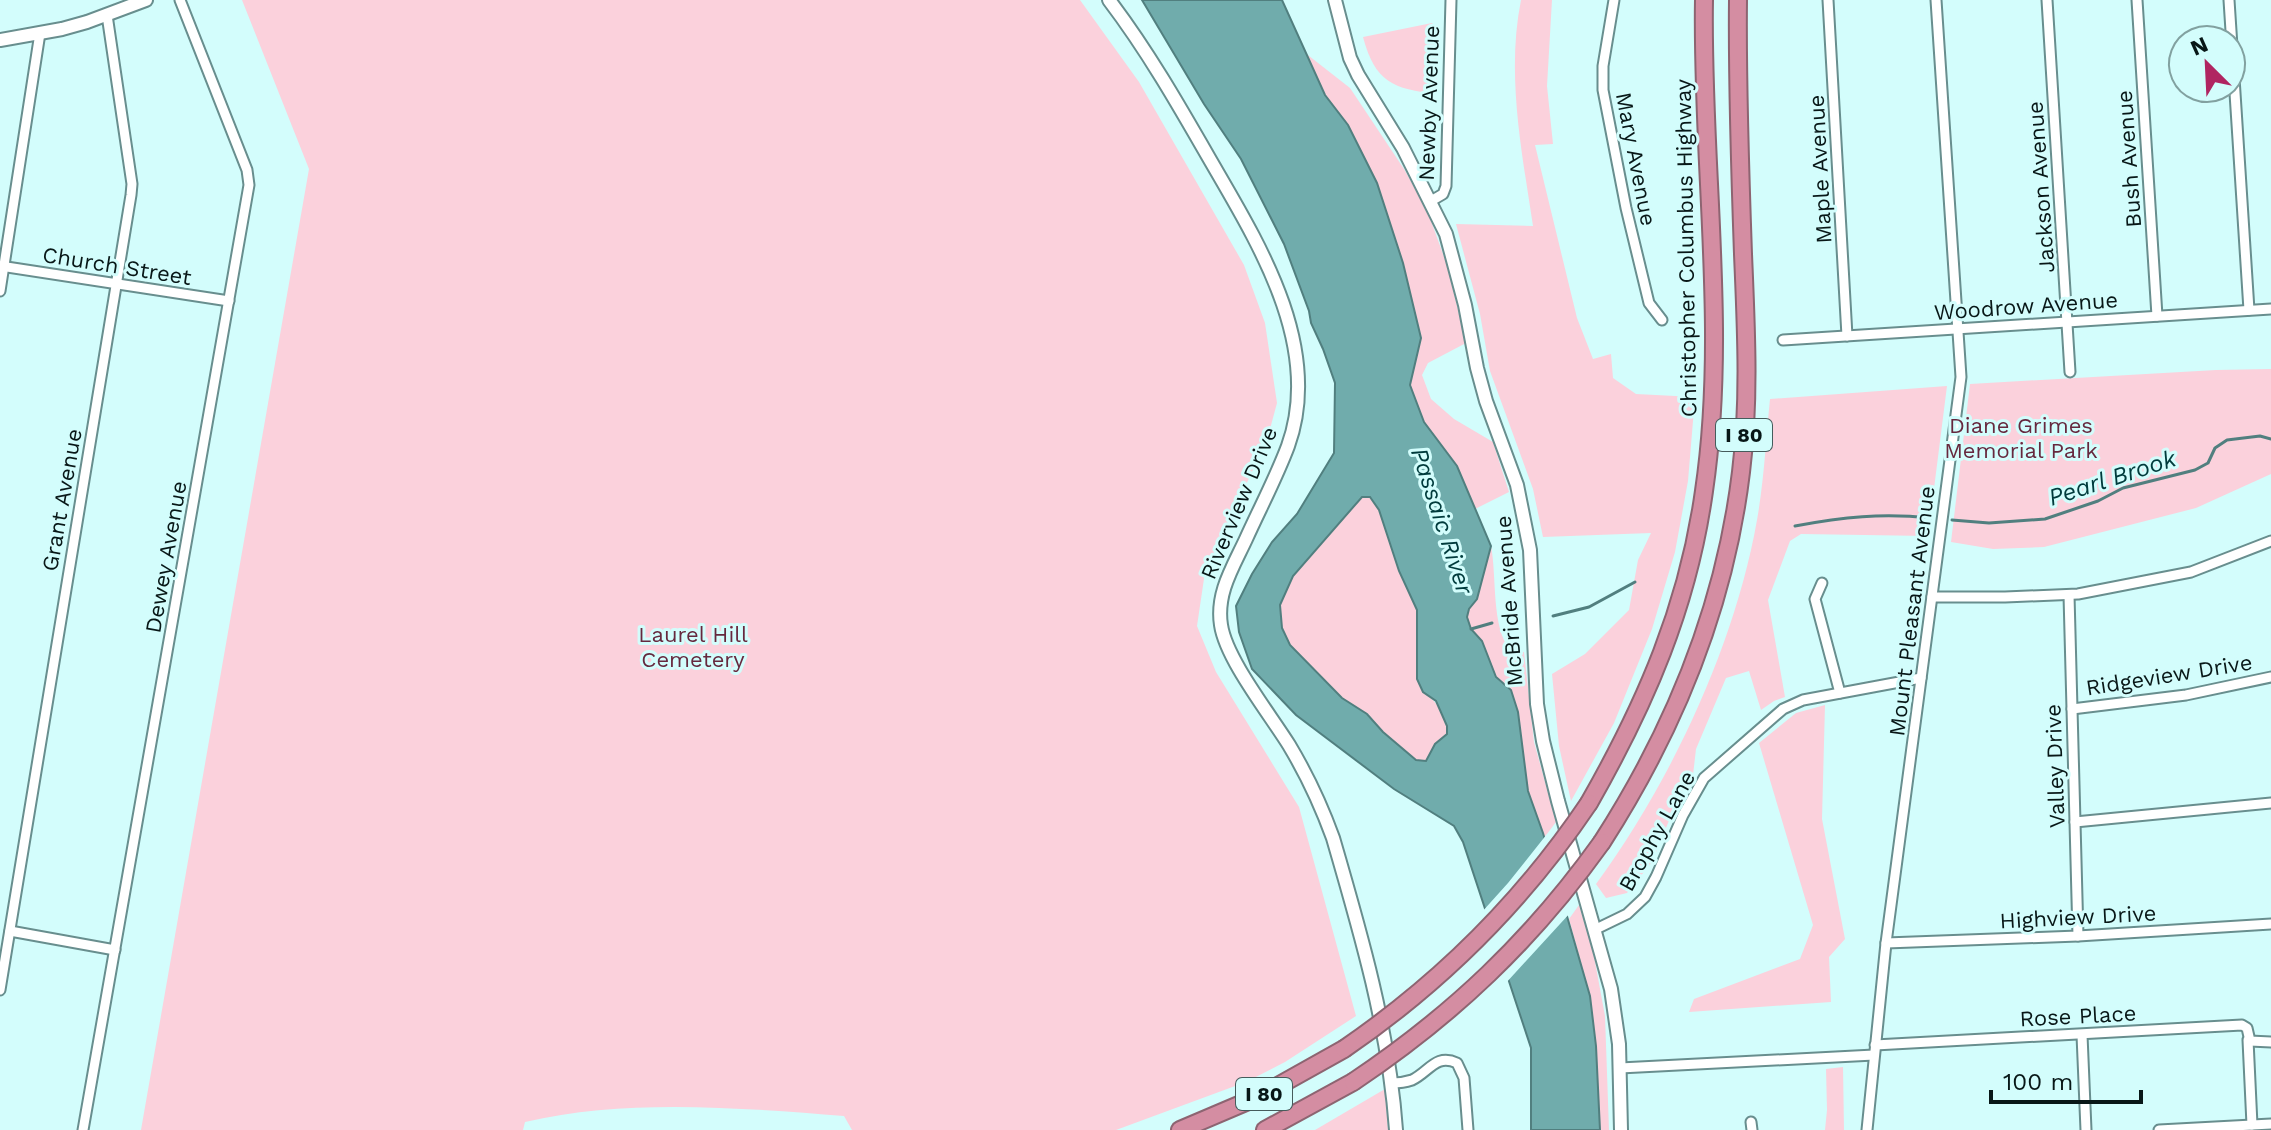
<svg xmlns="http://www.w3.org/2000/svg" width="2271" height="1130" font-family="'Work Sans',sans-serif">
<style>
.green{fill:#fbd1dc}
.water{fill:#70acac;stroke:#517f7f;stroke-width:2;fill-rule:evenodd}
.pier{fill:#d3fdfc}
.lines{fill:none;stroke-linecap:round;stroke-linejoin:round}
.stream{stroke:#517f7f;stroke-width:3}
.street-casing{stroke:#688e8e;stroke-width:13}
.secondary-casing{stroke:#688e8e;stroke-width:16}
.highway-casing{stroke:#8d6471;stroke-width:20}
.street{stroke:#fff;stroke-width:9}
.secondary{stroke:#fff;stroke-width:12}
.highway{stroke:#d48da2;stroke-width:16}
.highway-bridge-casing{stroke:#8d6471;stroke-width:20;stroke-linecap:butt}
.highway-bridge{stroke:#d48da2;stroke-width:16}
.labels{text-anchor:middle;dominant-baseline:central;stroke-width:6;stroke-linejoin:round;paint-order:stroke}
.shield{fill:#d3fdfc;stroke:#455c5c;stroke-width:2}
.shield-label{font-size:20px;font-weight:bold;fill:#081717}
.street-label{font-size:22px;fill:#081717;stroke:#d3fdfc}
.park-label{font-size:22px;fill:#66283e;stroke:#d3fdfc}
.water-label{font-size:24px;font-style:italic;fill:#003b3c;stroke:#d3fdfc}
</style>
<rect width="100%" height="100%" fill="#d3fdfc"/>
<g class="green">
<path d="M242,0h838l59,82 105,183 21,58 12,80 -10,37 -62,132 -8,54 19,46 83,135 57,209 -71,46 -39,20 -130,48h-264l-8,-14c-102,-8 -218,-18 -319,6l-2,8h-382l168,-961z"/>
<path d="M1521,0h31l-5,86 6,58 -18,1 42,173 16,41 18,-5 2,24 23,16 59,3 -7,84 -13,71 -23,77 -38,94 -43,78 -12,-55 -7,-72 33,-20 44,-44 9,-50 13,-27 -108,4 -10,-48 -43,-118 -10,-57 -24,-90 77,2c-11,-74 -27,-151 -12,-226z"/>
<path d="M1432,23l4,4 1,67c-44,-5 -62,-12 -74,-57z"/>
<polygon points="1304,52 1350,88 1404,169 1427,210 1447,265 1466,343 1428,363 1422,375 1431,399 1454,419 1493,442 1509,492 1475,509 1457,466 1424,422 1410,385 1421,338 1377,183 1348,125 1325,95"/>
<polygon points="2271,369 2271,474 2196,508 2044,547 1993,549 1951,542 1970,384 2216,370"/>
<path d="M1947,386l-19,150 -127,-2 -11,7 -22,59 17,97 -11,4 -13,9 -12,-39 -23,7 -30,71 -3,26 -18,31 -23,56 -25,31 -21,5 -10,-14c75,-102 139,-239 161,-364 7,-39 9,-81 13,-121z"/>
<path d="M1370,496l9,14 20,61 18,39 -1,29 7,53c15,10 23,23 24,42l-12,10 -9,17 -10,-1 -33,-28 -15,-18 -26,-16 -52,-53 -8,-17 -2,-23 13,-29 69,-79z"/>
<path d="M1491,546c6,31 0,80 19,104l14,2 10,90 22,80 -12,16 -16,-47 -10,-79 -7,-21 -15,-14 -14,-36 -11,-12 -4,-12 2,-8 8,-10z"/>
<polygon points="1825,705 1822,819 1845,939 1829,957 1831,1002 1689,1012 1694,999 1800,959 1813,925 1759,743 1796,713"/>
<polygon points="1579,905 1593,951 1605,1016 1609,1130 1600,1130 1596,1046 1590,996 1569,919"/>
<polygon points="1843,1067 1844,1130 1825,1130 1827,1110 1826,1069"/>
<polygon points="1385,1089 1388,1130 1315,1130"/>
</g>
<path class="water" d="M1142,0h140l43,95 23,30 29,58 26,80 18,75 -11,47 14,37 33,44 34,80 -14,53 -8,10 -2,8 4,12 11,12 14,36 15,13 7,22 10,79 15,42 47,163 6,50 4,84h-69v-82l-68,-206 -9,-16 -60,-37 -98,-74 -44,-46 -13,-37 -3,-26 16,-32 20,-32 25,-28 37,-61 1,-70 -12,-34 -12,-26 -2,-12 -25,-67 -43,-85 -37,-55zM1362,497h8l9,13 20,61 18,39v69l6,13 13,9 11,25v8l-12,10 -9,17 -10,-1 -33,-28 -16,-18 -25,-16 -52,-53 -8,-17 -2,-23 13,-29z"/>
<polygon class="pier" points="1547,834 1571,912 1505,984 1481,913 1508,883"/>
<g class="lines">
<g class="stream">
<polyline points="1952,520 1989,523 2045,519 2098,501 2123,488 2195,470 2208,463 2215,448 2227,440 2260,436 2271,439"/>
<path d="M1795,526c48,-9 86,-13 136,-8"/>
<polyline points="1553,616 1589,607 1635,582"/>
<polyline points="1471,629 1492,623"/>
</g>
<defs>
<g id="street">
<polyline points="1614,0 1603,66 1603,90 1626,208 1649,303 1662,320"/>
<polyline points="1828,0 1847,336"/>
<polyline points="2047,0 2070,372"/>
<polyline points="2137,0 2157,316"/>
<polyline points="2229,0 2249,310"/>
<polyline points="1431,201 1443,194 1446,186 1451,0"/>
<polyline points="0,266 229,301"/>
<polyline points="0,291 40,33"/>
<polyline points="1783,340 2271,309"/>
<polyline points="1822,583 1815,599 1840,693"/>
<polyline points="2069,595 2078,936"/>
<polyline points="1932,597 2005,597 2078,594 2191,572 2271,541"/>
<polyline points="2072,709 2186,695 2271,677"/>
<polyline points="2075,822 2271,803"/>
<polyline points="1594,930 1627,914 1645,897 1656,877 1683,815 1704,778 1783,709 1803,700 1921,678"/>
<polyline points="10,931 115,950"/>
<polyline points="1886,943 2078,936 2271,924"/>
<polyline points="0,990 131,195 132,184 107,15"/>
<polyline points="2082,1035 2086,1130"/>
<polyline points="2248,1040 2252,1125"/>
<polyline points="1875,1045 2242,1025 2247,1028 2250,1041 2271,1042"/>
<polyline points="1620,1068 1874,1055"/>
<path d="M1392,1083c7,0 14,-1 20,-3 17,-8 24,-27 45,-17l7,15 4,52"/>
<polyline points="1751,1122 1752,1130"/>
<polyline points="83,1130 249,185 247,170 180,0"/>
<polyline points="1867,1130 1886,943 1961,377 1936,0"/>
<polyline points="2159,1130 2271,1124"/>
</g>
<g id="secondary">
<path d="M1109,0c38,50 69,104 100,158 48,83 115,188 79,288 -12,32 -28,62 -42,93 -13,28 -30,54 -25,86 5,34 48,88 68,120 18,30 32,60 44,93 28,96 56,192 63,292"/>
<polyline points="1335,0 1350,58 1358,75 1403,148 1446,234 1465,305 1477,368 1486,401 1517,485 1530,550 1537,704 1543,741 1558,801 1611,989 1619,1044 1621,1130"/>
<polyline points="0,40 62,29 87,22 146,0"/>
</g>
<g id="highway">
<path d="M1589,803c57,-100 99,-197 115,-312 24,-162 -3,-328 0,-491"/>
<path d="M1602,842c72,-112 123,-237 139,-370 9,-72 5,-146 2,-218 -3,-85 -6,-169 -5,-254"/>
<polyline points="1180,1130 1260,1096 1344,1049"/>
<polyline points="1265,1130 1353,1082"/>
</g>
</defs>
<use href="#street" class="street-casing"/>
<use href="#secondary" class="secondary-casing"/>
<use href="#highway" class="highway-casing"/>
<use href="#street" class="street"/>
<use href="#secondary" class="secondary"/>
<use href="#highway" class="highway"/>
<defs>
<g id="highway-bridge">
<path d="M1344,1049c98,-67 179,-148 245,-246"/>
<path d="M1353,1082c100,-67 179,-142 249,-240"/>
</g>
</defs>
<use href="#highway-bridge" class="highway-bridge-casing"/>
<use href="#highway-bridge" class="highway-bridge"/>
</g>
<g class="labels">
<g class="shield">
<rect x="1716" y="419" width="56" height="32" rx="6"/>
<rect x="1236" y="1078" width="56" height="32" rx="6"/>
</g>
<g class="shield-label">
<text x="1744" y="435">I 80</text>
<text x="1264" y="1094">I 80</text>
</g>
<g class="street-label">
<text transform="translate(1429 103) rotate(-88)">Newby Avenue</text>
<text transform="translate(1636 159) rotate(79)">Mary Avenue</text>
<text transform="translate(2129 159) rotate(-94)">Bush Avenue</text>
<text transform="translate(1820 169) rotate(-93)">Maple Avenue</text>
<text transform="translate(2041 187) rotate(-94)">Jackson Avenue</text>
<text transform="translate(1686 248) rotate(-91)">Christopher Columbus Highway</text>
<text transform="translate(117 266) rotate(9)">Church Street</text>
<text transform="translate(2026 306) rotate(-4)">Woodrow Avenue</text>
<text transform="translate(62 500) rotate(-80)">Grant Avenue</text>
<text transform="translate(1239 503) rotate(-67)">Riverview Drive</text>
<text transform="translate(166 557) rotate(-80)">Dewey Avenue</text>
<text transform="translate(1509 601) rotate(-94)">McBride Avenue</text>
<text transform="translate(1912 611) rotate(-83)">Mount Pleasant Avenue</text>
<text transform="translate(2169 675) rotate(-9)">Ridgeview Drive</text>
<text transform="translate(2055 766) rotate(-92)">Valley Drive</text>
<text transform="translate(1657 831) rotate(-61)">Brophy Lane</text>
<text transform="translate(2078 917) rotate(-3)">Highview Drive</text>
<text transform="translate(2078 1016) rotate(-3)">Rose Place</text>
</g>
<g class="park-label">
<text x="2021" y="425">Diane Grimes<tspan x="2021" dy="25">Memorial Park</tspan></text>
<text x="693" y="634">Laurel Hill<tspan x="693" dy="25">Cemetery</tspan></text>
</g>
<g class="water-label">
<text transform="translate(2112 478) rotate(-18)">Pearl Brook</text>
<text transform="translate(1442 521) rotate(72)">Passaic River</text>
</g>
</g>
<g transform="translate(2207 64) rotate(336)"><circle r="38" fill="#d3fdfc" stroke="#82a1a0" stroke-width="2"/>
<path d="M0-6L14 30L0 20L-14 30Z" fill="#b02561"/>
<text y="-12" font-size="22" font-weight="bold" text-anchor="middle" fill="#081717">N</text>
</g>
<path d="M1991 1090v12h150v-12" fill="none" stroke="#081717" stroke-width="4"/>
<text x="2003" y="1090" font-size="24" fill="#081717" stroke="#d3fdfc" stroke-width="6" paint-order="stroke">100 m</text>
</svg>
